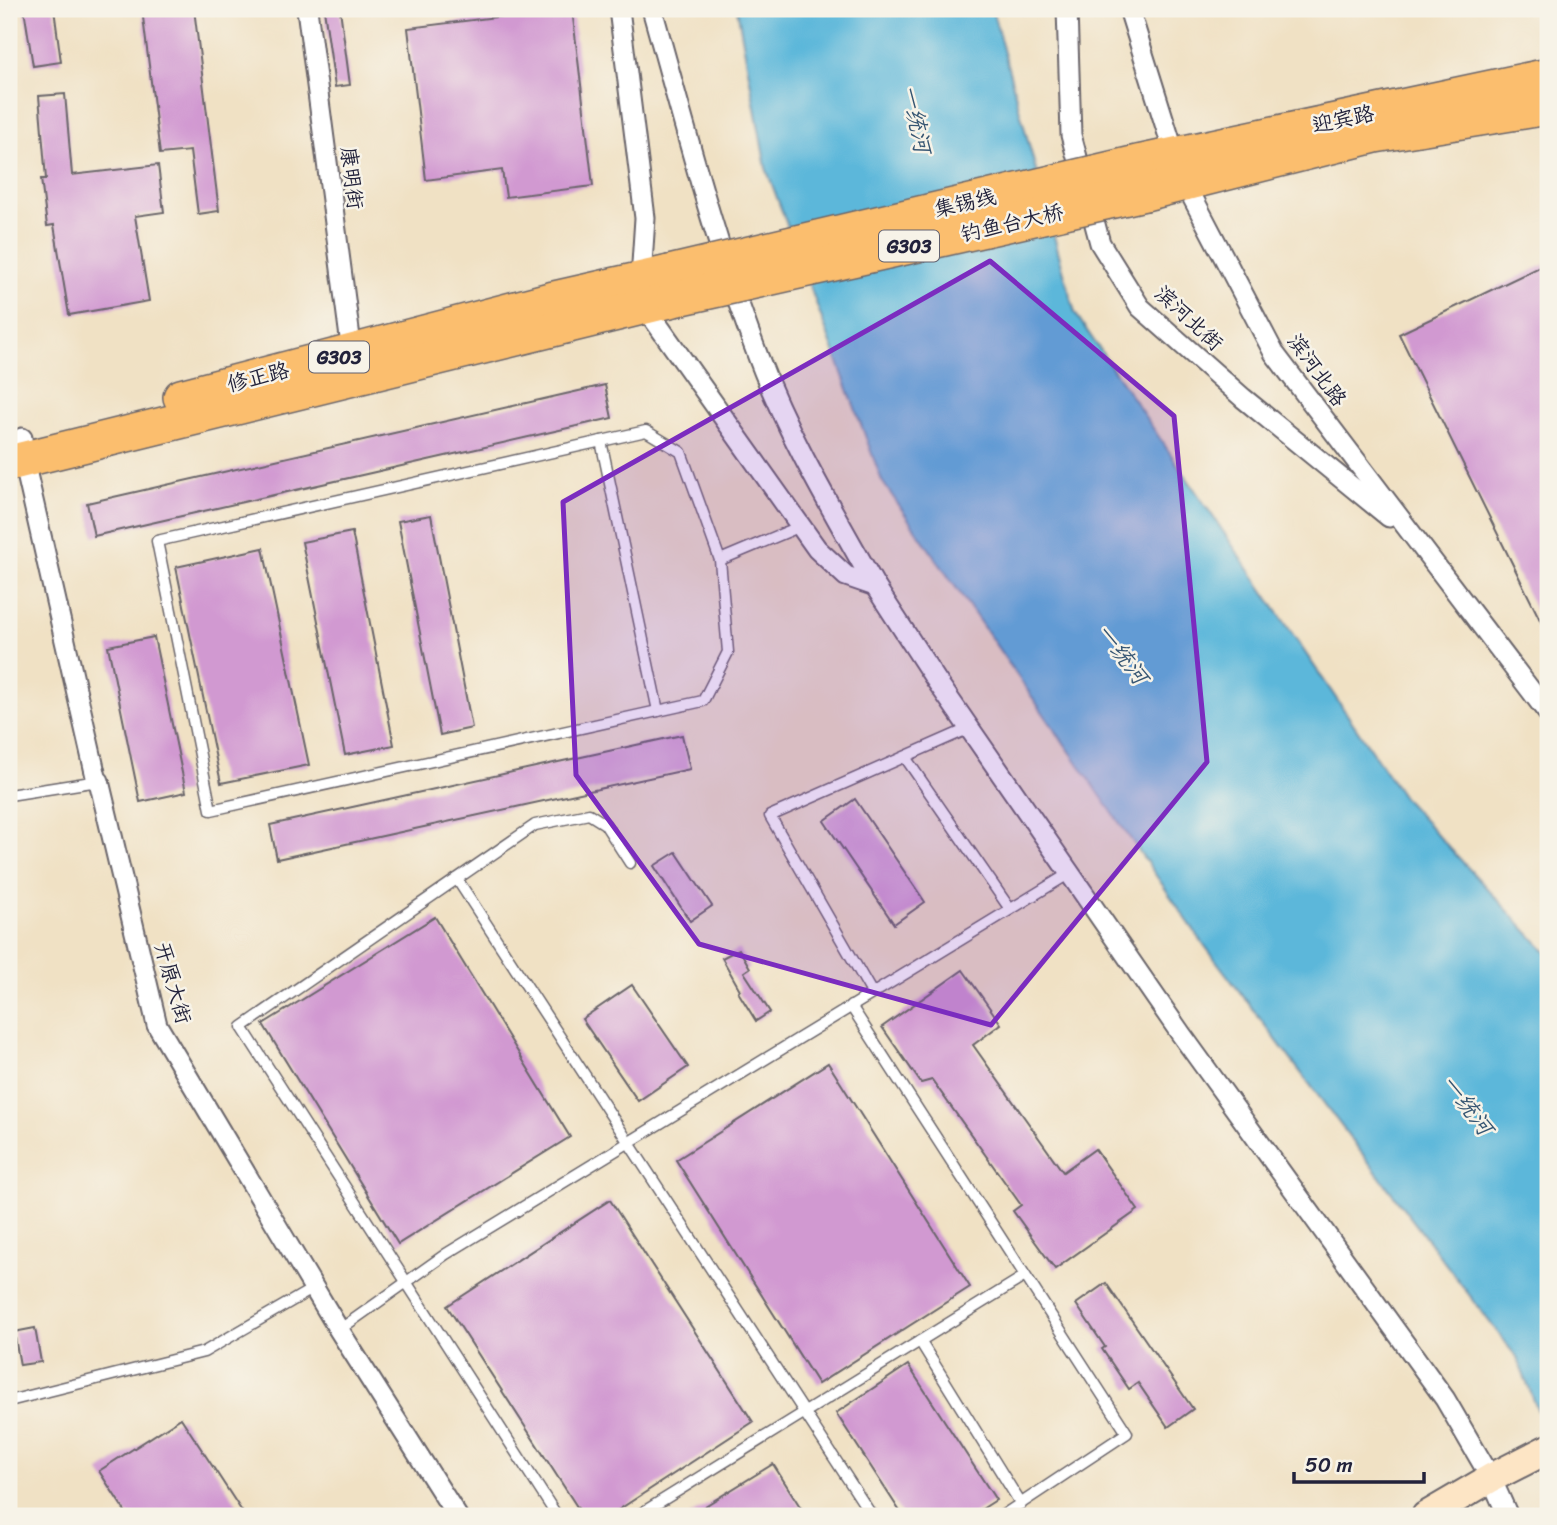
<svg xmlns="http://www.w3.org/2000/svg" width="1557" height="1525" font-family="Sriracha,'LXGW WenKai TC',sans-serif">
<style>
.water{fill:#5cb7da;stroke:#3f6c8a;stroke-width:2}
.building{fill:#d199d1}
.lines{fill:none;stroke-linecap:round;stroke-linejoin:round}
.lane-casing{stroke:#6a656b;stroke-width:13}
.street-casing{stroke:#6a656b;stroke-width:23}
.secondary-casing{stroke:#6a656b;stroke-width:32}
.highway-casing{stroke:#6a656b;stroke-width:38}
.lane{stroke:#fff;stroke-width:10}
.street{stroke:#fff;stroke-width:19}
.secondary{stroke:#fde5c5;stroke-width:28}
.highway{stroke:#fbbe6e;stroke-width:35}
.highway-bridge-casing{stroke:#6a656b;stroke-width:38;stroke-linecap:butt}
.highway-bridge{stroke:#fbbe6e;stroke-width:35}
.marked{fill:#7b2cbf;fill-opacity:0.2;stroke:#7b2cbf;stroke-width:5;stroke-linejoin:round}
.labels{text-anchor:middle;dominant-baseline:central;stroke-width:5;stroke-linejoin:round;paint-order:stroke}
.shield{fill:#f7f3e8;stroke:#62616f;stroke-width:2}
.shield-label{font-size:19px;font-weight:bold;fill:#22223b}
.street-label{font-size:21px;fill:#22223b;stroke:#f7f3e8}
.water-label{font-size:23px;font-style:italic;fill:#365673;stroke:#f7f3e8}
</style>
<rect width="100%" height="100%" fill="#f7f3e8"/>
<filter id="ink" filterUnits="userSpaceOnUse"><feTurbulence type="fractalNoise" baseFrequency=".0143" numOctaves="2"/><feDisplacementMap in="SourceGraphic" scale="14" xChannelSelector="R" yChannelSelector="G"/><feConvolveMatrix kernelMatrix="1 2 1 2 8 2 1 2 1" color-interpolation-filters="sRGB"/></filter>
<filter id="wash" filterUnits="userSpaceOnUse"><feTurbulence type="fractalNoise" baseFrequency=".00686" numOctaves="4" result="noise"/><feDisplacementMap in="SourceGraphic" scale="28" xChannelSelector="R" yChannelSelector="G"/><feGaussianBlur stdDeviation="1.57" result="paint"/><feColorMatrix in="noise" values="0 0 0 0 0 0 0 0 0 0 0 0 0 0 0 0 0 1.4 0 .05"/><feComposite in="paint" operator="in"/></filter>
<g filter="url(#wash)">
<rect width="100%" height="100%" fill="#f0e1c4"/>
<polygon class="water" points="737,9 992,9 1075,313 1405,800 1548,954 1548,1436 1517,1358 1205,946 882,481 766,168"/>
<g id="blocks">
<g class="building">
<polygon points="24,9 54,9 61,62 33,66"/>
<polygon points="142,9 194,9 219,211 198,214 190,151 160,154"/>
<polygon points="324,9 340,9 350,85 335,87"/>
<polygon points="504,9 572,9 593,186 506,197 502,170 426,180 408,28 505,16"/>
<polygon points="65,94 72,175 158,165 164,212 135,216 149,301 69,315 54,225 47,226 41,179 46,179 39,96"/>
<polygon points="1548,263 1548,636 1399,334"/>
<polygon points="605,385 612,418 94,536 87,503"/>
<polygon points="431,515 472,728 440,735 398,521"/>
<polygon points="352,532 394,745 345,755 302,542"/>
<polygon points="263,548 309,765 221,783 176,567"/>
<polygon points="154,637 186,792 140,802 108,646"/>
<polygon points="682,735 690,769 277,859 270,825"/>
<polygon points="855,799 925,902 894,924 824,821"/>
<polygon points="676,852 712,906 690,921 654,866"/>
<polygon points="435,917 570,1137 398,1244 263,1024"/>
<polygon points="739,949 750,968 744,972 770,1012 756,1021 738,992 740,990 722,958"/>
<polygon points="963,970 1001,1024 973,1045 1063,1172 1095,1149 1138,1210 1055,1269 1013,1211 1021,1205 932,1080 921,1083 882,1027"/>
<polygon points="632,985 688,1067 638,1101 582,1019"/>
<polygon points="828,1063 970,1287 818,1384 676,1160"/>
<polygon points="610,1200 753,1422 609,1516 583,1516 447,1306"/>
<polygon points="1106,1283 1193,1409 1168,1427 1138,1383 1129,1389 1102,1349 1105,1347 1076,1304"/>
<polygon points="35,1328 41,1362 20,1365 14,1332"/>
<polygon points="908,1365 996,1500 971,1516 903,1516 836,1413"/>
<polygon points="181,1418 245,1516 128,1516 99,1471"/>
<polygon points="773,1464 806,1516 689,1516"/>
</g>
</g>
</g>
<g filter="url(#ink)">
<use href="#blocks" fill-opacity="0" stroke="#6a656b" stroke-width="2"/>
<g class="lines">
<defs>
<g id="lane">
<polyline points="601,441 658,711"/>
<polyline points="720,560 728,652 703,701 211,810 157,541 646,431 681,452 720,560 801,526"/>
<polyline points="905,757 1010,909"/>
<polyline points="9,795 98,781"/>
<polyline points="457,879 872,1516"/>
<polyline points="872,993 770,816 970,728"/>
<polyline points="851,1006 1127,1433 1002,1516"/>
<polyline points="339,1330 446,1254 1070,873"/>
<polyline points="920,1341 1021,1504"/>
<polyline points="9,1401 204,1352 314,1288"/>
<polyline points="557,1516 242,1027 535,825 589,814 605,824 630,863"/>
<polyline points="637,1516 1025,1276"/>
</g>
<g id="street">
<polyline points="307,9 352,353"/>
<polyline points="619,9 645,218 641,279 645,307 817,549 846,576 875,586 936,680 1181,1034 1445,1399 1491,1478 1508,1516"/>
<path d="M652,9c33,117 63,236 107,350 30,79 75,154 116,227"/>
<polyline points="1067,9 1071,135 1100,243 1140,307 1243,398 1389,517"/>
<polyline points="1129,9 1174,153 1186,185 1274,353 1548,713"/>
<polyline points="22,438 24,461 97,781 99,781 157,1025 339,1330 457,1516"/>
</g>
<polyline id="secondary" points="1426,1516 1491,1478 1548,1449"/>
<g id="highway">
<polyline points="1137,163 1548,76"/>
<polyline points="1145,193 1375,135 1548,107"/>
<polyline points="181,397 554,299 669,273"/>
<polyline points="9,463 674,299"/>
</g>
</defs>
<use href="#lane" class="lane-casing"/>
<use href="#street" class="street-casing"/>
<use href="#secondary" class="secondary-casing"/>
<use href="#highway" class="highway-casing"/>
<use href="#lane" class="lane"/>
<use href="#street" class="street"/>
<use href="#secondary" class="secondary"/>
<use href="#highway" class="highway"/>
<defs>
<g id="highway-bridge">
<polyline points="669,273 1137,163"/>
<polyline points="674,299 1145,193"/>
</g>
</defs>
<use href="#highway-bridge" class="highway-bridge-casing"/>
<use href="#highway-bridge" class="highway-bridge"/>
</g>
</g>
<path class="marked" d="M990,261l184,155 33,346 -216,263 -292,-81 -123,-169 -13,-273z"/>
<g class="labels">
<g class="shield">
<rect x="879" y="230.5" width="60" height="31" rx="5"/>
<rect x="309" y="341.5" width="60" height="31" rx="5"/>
</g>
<g class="shield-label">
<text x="909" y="246">G303</text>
<text x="339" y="357">G303</text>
</g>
<g class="street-label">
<text transform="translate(1343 119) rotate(-12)">迎宾路</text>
<text transform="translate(352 178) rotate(83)">康明街</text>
<text transform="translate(965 203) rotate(-13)">集锡线</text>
<text transform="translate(1012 223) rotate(-13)">钓鱼台大桥</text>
<text transform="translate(1189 318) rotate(43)">滨河北街</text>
<text transform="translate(1317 370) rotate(54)">滨河北路</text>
<text transform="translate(258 377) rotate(-14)">修正路</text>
<text transform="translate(173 983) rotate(74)">开原大街</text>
</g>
<g class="water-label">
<text transform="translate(916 119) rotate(78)">一统河</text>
<text transform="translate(1122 654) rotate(53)">一统河</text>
<text transform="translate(1467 1105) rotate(53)">一统河</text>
</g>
</g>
<rect width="1557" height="1525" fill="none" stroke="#f7f3e8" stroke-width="35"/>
<path d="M1294 1472v10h130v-10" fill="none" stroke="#22223b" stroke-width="3.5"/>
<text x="1305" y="1472" font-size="21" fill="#22223b" stroke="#f7f3e8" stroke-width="5" paint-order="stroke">50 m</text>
</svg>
